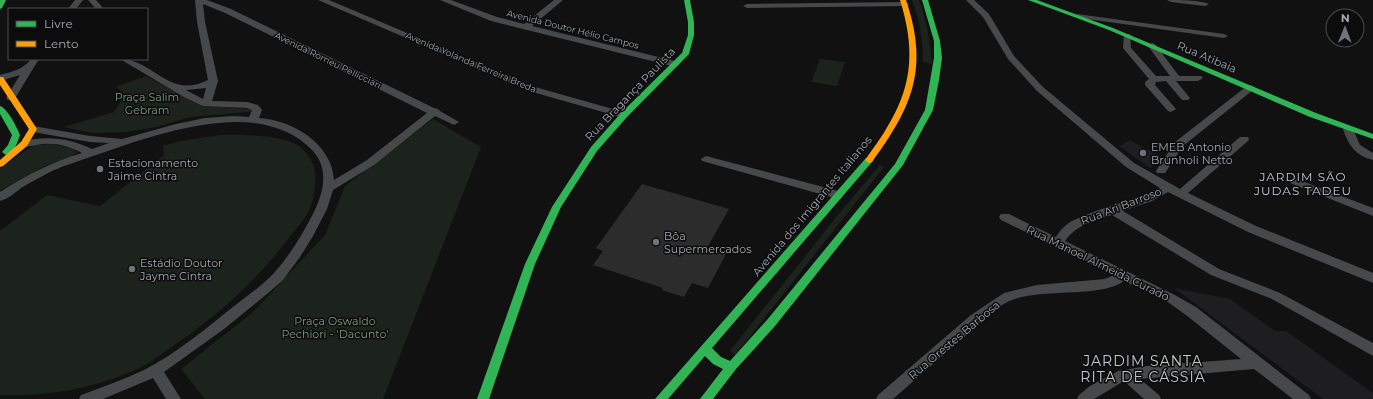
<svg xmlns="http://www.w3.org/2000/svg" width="1373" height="399" font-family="Montserrat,sans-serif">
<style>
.built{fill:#1e1e20}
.green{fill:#1c221c}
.building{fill:#2c2c2d}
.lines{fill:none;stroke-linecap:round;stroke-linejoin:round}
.street{fill:#46484a;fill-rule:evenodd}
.fast{fill:#30b455;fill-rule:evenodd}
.slow{fill:#ff9f0a;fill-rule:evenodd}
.poi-dot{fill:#70747a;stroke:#0c0c0d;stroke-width:1.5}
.labels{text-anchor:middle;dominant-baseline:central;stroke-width:3;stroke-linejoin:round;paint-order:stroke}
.far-street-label{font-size:9px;fill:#a3aab2;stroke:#0c0c0d}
.street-label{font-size:11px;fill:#a3aab2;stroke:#0c0c0d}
.park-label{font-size:11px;fill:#7e9d7b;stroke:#0c0c0d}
.poi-label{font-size:11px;fill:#a3aab2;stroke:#0c0c0d;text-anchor:start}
.neighbourhood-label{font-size:12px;letter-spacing:1px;fill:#c4c8cf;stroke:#0c0c0d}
.near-neighbourhood-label{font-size:14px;letter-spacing:1px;fill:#c4c8cf;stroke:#0c0c0d}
</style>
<rect width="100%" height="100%" fill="#111112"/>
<g class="built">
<polygon points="1130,140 1146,149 1162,157 1159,162 1150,168 1119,146"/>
<polygon points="1174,288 1230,299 1275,331 1286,331 1373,393 1373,399 1323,399"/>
</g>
<g class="green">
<path d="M912,0h7c8,21 11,41 13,64l-9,-2c0,-22 -3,-41 -11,-62z"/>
<polygon points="820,59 845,62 837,86 811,82"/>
<polygon points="146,76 205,106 253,109 252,111 248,112 190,117 157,127 126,132 91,133 64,127 114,112 125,94 116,87"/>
<polygon points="433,119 481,147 383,399 205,399 181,369 253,312 325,235 345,186"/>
<path d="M220,135c21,0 58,-1 77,10 9,5 17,17 18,27 1,13 -1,29 -7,41 -5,7 -11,15 -17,22 -32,44 -73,80 -118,111 -10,7 -21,16 -32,21 -43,21 -93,30 -141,28v-164l47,-36 53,11 64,-51 -1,-9 17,-5z"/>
<polygon points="49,144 70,147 78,152 68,158 45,166 0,191 0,168 34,145"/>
<polygon points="880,165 884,167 735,355 730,351 841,211"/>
</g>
<polygon class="building" points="642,184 729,209 707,248 726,254 708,288 692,283 684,297 662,290 663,288 593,265 603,251 596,248"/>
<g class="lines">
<g class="street">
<polygon points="75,0 83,0 76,9 68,9"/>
<polygon points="88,0 96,0 104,9 96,9"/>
<path d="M195,0h12l24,9 203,99 4,1 2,2 19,11 -5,3 -19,-9 -61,49 -41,25 -6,19 -14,27 -13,21 -17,23 -16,14 -43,35 -60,43 17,27h-15l-13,-21 -50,21h-24l2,-4c21,-8 42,-15 63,-25 32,-16 61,-41 89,-63 14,-11 29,-21 41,-34 16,-18 28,-38 39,-59 10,-20 17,-44 0,-63 -20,-22 -51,-30 -80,-29 -46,2 -88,16 -131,31 -17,6 -34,11 -50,18 -10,5 -21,11 -31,17 -6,5 -13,11 -21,13v-9c27,-17 52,-30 82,-39 -13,-7 -25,-10 -40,-9 -7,1 -15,4 -22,2l-1,-2 1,-2c26,-7 49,-4 72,7l17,-6 -19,-1 -57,-10 -3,-1 -2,-2 2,-2 3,-1 57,10 32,3 54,-15 29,-6 29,-2 15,1 3,-7 -5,-2 -44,-2 -19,-9 -64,-38c34,0 48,41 88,21l-11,-58zM203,4l22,9 202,100 -60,47 -33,20c-2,-36 -41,-60 -75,-62l3,-8 -4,-5 -11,-3 -35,-1 6,-20 -13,-59zM206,88l-3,11 -17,-9z"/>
<polygon points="318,0 329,0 535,87 627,113 629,115 624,118 529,91"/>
<polygon points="440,0 451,0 497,17 524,24 554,0 563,0 532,26 679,62 680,64 676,67 491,21"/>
<path d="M966,0h8l15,14 25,42 29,31 91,76 46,26 60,-52h8l1,2 -1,2 -60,52 68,33 117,47v10l-125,-51 -80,-40 -16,9 -29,10 96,58 61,24 93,50v13l-101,-57 -61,-24 -99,-60c-18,6 -36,10 -47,26l108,53 23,13 113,88 2,4h-18l-39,-30 -114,10 19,16 2,4h-17l-20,-18 -30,18h-17l2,-4 11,-9 28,-15 29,-5 94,-7 -55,-44 -21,-15 -41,-19c-22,17 -82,7 -112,19 -14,5 -32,23 -43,33 -26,22 -51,44 -76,66h-17l2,-4 93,-80 33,-22 33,-8 68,-6 9,-4 -113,-55 -2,-3 2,-3h8l47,23c4,-7 10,-13 18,-17 28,-13 58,-19 86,-32l-34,-21 -89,-76 -29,-32 -25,-42z"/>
<path d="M1167,0c10,0 34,0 42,4l-4,2 -34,-4z"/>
<polygon points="905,2 909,4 908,6 747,8 743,6 747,4"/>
<polygon points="1077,14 1224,34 1228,36 1224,38 1080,18 1077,18"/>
<polygon points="1124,34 1130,34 1131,48 1156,76 1170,76 1148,46 1152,43 1155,44 1179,76 1201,76 1203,78 1198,81 1176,81 1190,98 1188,100 1182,100 1166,81 1156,82 1155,85 1176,109 1171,112 1168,111 1145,85 1145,82 1149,79 1123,48"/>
<path d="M31,59h8l-25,41h-6l-2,-2 14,-23 -20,6v-6c11,-3 24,-6 31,-16z"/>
<polygon points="1250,85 1253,86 1255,88 1253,90 1183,146 1165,173 1157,173 1156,171 1175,142 1247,86"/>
<path d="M1348,126l5,3 7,16 13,8v7c-17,-4 -25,-15 -30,-31z"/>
<polygon points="706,156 842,192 843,195 842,198 838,199 702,161 701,159"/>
<polygon points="1294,178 1373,208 1373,216 1290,183 1289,181 1290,179"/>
</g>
<g class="fast">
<polygon points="0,0 6,0 2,8 0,9"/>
<polygon points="684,0 690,0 694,22 694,35 689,54 627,117 597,151 561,207 535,264 489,399 477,399 525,264 552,207 591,147 621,113 682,53 688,35 688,22"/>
<polygon points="922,0 928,0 940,41 942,58 939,80 933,110 903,165 775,326 736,369 713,399 700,399 723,369 713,364 705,356 668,399 655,399 866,158 872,158 873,160 872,162 712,348 721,357 730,361 767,320 895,164 925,110 934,58 934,41"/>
<polygon points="1028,0 1037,0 1113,28 1316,113 1373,134 1373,139 1310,117 1109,30"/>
<path d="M0,106c7,2 17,21 20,29 -3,8 -5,17 -14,20l-4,-3 6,-7 4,-10 -12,-21z"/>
</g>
<g class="slow">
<path d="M900,0h6c23,68 7,106 -34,162l-3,1 -4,-3c8,-12 17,-23 24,-36 25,-42 25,-79 11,-124z"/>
<polygon points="0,77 3,77 37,129 27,146 3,166 0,167 0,160 21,142 29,129 0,85"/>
</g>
</g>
<g class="poi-dot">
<circle cx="1143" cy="153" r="4"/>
<circle cx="100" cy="169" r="4"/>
<circle cx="656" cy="242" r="4"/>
<circle cx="132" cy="269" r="4"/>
</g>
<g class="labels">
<g class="far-street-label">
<text transform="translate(573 29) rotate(14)">Avenida Doutor Hélio Campos</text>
<text transform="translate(328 60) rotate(26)">Avenida Romeu Pellicciari</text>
<text transform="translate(471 62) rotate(23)">Avenida Yolanda Ferreira Breda</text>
</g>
<g class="street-label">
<text transform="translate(1207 57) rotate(23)">Rua Atibaia</text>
<text transform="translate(630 94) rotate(-46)">Rua Bragança Paulista</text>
<text transform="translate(812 206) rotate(-50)">Avenida dos Imigrantes Italianos</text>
<text transform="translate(1121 206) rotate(-21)">Rua Ari Barroso</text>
<text transform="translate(1098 263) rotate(26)">Rua Manoel Almeida Curado</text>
<text transform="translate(954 340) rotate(-40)">Rua Orestes Barbosa</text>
</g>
<g class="park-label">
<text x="147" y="97">Praça Salim<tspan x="147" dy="13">Gebram</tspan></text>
<text x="335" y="321">Praça Oswaldo<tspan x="335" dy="13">Pechiori - 'Dacunto'</tspan></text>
</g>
<g class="poi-label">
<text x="1151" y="147">EMEB Antonio<tspan x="1151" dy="13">Brunholi Netto</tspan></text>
<text x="108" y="163">Estacionamento<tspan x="108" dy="13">Jaime Cintra</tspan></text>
<text x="664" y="236">Bôa<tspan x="664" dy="13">Supermercados</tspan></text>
<text x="140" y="263">Estádio Doutor<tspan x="140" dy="13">Jayme Cintra</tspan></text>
</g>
<g class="neighbourhood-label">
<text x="1303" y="176">JARDIM SÃO<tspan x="1303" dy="14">JUDAS TADEU</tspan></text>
</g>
<g class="near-neighbourhood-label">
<text x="1143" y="361">JARDIM SANTA<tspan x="1143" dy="16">RITA DE CÁSSIA</tspan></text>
</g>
</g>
<rect x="8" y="8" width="140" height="52" fill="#0c0c0d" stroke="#484b4f"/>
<rect x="16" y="21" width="20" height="6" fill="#30b455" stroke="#484b4f"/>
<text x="44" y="28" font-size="12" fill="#a3aab2">Livre</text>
<rect x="16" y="41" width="20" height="6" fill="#ff9f0a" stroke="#484b4f"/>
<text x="44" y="48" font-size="12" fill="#a3aab2">Lento</text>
<g transform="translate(1345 28) rotate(1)"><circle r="19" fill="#0c0c0d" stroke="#484b4f"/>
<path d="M0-3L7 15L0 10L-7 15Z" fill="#70747a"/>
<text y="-6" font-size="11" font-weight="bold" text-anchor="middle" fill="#a3aab2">N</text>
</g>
</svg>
